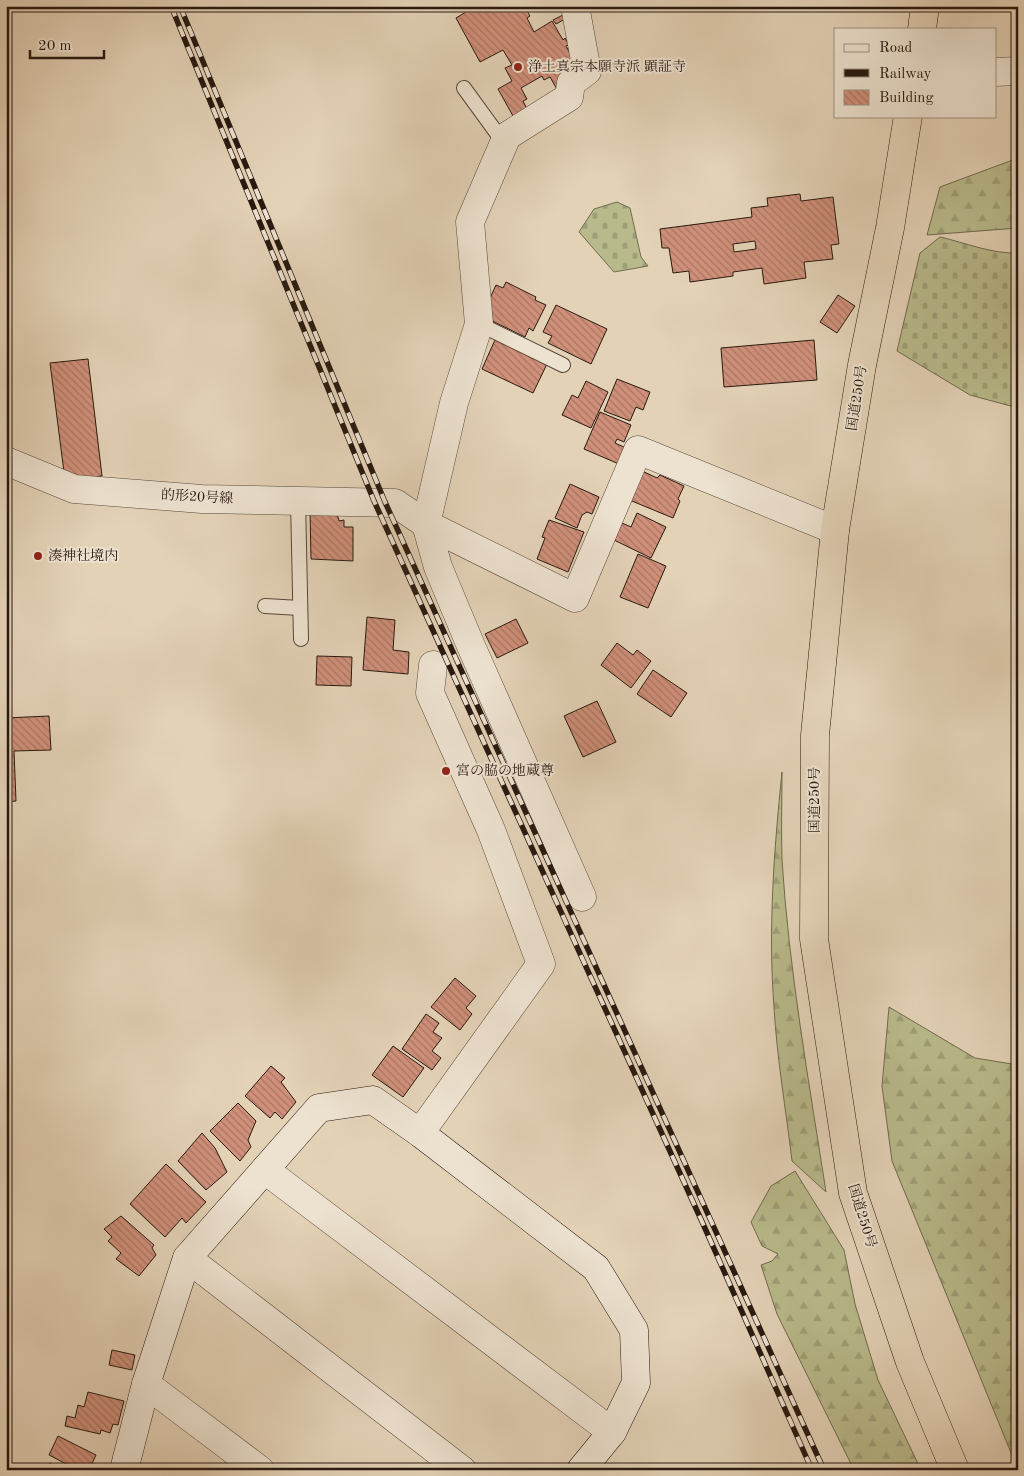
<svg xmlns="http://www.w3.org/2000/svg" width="1024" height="1476" font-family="'Old Standard TT','Noto Serif JP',serif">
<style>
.forest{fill:url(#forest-firs);stroke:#706a4e}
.cemetery{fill:url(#cemetery-stones);stroke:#706a4e}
.building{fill:url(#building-back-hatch);stroke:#281910;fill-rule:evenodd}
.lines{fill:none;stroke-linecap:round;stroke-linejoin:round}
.lane-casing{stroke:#57473a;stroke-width:16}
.street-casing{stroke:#57473a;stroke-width:29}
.secondary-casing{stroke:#281910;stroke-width:29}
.highway-casing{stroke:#281910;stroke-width:29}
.lane{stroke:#ede2d0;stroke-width:14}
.street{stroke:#ede2d0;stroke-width:28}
.secondary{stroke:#ede2d0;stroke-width:28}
.highway{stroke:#e4d2b7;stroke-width:28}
.rail-casing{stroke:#281910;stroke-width:5.5}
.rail{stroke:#ede2d0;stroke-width:4;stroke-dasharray:11;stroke-linecap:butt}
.poi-dot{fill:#8f2418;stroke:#ede2d0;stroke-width:2}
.labels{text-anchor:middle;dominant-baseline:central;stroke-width:4;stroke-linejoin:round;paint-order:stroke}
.poi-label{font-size:14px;fill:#281910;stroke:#ede2d0;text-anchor:start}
.street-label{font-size:14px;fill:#281910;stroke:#ede2d0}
</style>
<defs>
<pattern id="forest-firs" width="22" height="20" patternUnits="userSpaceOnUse" patternTransform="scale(1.25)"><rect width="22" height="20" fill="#b9ba8b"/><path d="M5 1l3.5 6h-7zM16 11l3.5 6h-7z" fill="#9f9f77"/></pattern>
<pattern id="cemetery-stones" width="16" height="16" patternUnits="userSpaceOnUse" patternTransform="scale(1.25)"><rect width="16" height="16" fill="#b9ba8b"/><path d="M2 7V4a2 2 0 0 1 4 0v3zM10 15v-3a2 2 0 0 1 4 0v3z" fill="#9f9f77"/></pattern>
<pattern id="building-back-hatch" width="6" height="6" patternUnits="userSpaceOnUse" patternTransform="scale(1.25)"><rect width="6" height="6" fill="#d0907a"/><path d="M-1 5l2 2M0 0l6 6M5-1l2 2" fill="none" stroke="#a97563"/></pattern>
</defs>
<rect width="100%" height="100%" fill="#e4d2b7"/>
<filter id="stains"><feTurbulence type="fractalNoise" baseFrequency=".004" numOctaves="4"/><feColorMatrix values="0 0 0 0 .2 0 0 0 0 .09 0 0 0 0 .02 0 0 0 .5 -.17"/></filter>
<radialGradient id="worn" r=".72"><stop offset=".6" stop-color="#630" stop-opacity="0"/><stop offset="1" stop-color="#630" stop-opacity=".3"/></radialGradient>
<g class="forest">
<polygon points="1018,158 1018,228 927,235 940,187"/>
<path d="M782,772c0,29 -1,59 0,88 7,111 27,222 44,332l-34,-31c-6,-51 -15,-102 -18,-154 -6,-78 0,-157 8,-235z"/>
<polygon points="889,1007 975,1058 1018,1065 1018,1470 892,1161 882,1086"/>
<polygon points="795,1171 844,1250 855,1304 878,1380 921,1470 854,1470 777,1314 761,1265 772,1261 778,1254 762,1246 751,1222 771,1186"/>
</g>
<g class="cemetery">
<polygon points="617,202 630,208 641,257 648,266 614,272 579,232 594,209"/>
<path d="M940,237c26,6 52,17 78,16v155l-48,-13 -73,-44 23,-98z"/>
</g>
<g class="building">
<polygon points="476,6 524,6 530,16 527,18 534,32 552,21 563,40 565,38 569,45 566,46 574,60 569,63 572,69 559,93 550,77 544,80 542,76 521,88 527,99 523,101 527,109 513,116 498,89 512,81 505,68 512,65 503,50 480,62 456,18"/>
<polygon points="563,15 565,19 556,24 553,20"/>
<path d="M800,194l1,7 32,-4 6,47 -8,1 2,14 -29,3 2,16 -42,6 -2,-16 -29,4v4l-43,6 -1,-11 -16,2 -4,-25h-7l-2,-19 92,-12 -1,-9 17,-2 -1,-8zM755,241l1,8 -22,3 -1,-8z"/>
<polygon points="506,282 536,297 535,300 546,305 533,331 529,328 525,337 482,316 496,285 503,288"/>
<polygon points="838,295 855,306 837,333 820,322"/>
<polygon points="556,305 607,329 591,364 548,343 552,336 543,332"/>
<polygon points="495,340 547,364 533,393 482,369"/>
<polygon points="814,340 817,380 724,387 721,348"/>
<polygon points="88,359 102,476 65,480 50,363"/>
<polygon points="617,379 650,392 643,410 636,407 630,421 604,411"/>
<polygon points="586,381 608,392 591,428 562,415 572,395 578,398"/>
<polygon points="600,412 631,425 624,442 617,439 615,443 626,448 619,464 584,449"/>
<polygon points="640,470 657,478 660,475 684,486 678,499 680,501 673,518 627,499"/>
<polygon points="570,484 599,497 592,514 587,512 582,515 577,528 555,518"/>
<polygon points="336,509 339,521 344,520 344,527 353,527 353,561 311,559 310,510"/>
<polygon points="637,513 666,527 651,558 614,540 622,523 631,527"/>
<polygon points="549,520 584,532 568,572 537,559 545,538 542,537"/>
<polygon points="638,554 666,566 648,608 620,597"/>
<polygon points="367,617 395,620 393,650 409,652 408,674 363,670"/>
<polygon points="516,619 528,643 497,658 485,634"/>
<polygon points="617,643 633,655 637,650 651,661 631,688 601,665"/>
<polygon points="317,656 352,657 351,686 316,685"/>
<polygon points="653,670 687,693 671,717 637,694"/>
<polygon points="597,701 616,742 583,757 564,716"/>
<polygon points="49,716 51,750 14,751 16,801 6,802 6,718"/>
<polygon points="455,978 476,996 466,1008 472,1014 460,1030 431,1007"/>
<polygon points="426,1014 439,1023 433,1032 442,1038 432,1051 441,1058 432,1070 402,1049"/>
<polygon points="393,1046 424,1068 403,1097 372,1075"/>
<polygon points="271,1066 285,1078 281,1082 296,1102 282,1119 275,1112 270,1118 245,1096"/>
<polygon points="238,1103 256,1121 248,1140 251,1147 240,1161 210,1131"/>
<polygon points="202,1133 215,1148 227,1172 206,1190 178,1161"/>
<polygon points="166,1164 206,1202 186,1223 182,1218 165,1237 130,1204"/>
<polygon points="121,1216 154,1245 152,1248 156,1255 139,1276 116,1259 121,1253 108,1241 112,1237 104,1229"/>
<polygon points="112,1350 135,1355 132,1370 109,1365"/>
<polygon points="88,1392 124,1401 118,1425 113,1424 110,1433 101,1430 100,1434 65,1426 67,1416 75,1418 78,1405 84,1407"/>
<polygon points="58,1436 96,1455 89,1470 78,1470 49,1455"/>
<polygon points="50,1463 58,1470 45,1470"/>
</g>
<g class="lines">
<defs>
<g id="lane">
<polyline points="464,88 504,143"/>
<polyline points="479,324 563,365"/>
<polyline points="298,500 301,639"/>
<polyline points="265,606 300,608"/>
</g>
<g id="street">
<polyline points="575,6 587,71 571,83 569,97 507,136 470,222 479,324 454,403 426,524 438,567 471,646 582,897"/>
<polyline points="995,72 1018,71"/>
<polyline points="6,461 74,489 202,499 395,503 426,524 575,598 638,450 835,530"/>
<polyline points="420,1133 541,964 491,830 430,693 433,665"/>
<polyline points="265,1170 612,1432"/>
<polyline points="187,1258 462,1470"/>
<polyline points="146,1384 260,1470"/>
</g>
<polyline id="secondary" points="124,1470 146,1384 187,1258 319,1108 373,1100 420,1133 596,1268 634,1330 636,1383 612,1432 581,1470"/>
<g id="highway">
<polyline points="922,29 925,6"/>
<polyline points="908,116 890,228 862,365 835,530 815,735 814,939 853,1193 910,1362 955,1470"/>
</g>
</defs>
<use href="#lane" class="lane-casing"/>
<use href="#street" class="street-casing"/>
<use href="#secondary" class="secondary-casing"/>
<use href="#highway" class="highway-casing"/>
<use href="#lane" class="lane"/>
<use href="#street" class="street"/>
<use href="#secondary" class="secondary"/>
<use href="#highway" class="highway"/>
<defs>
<g id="rail">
<polyline points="171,6 374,501 704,1226 812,1470"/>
<polyline points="180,6 385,502 824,1470"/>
</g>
</defs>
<use href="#rail" class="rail-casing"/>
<use href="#rail" class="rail"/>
</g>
<g class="poi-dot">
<circle cx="518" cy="67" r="5"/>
<circle cx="38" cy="556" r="5"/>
<circle cx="446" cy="771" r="5"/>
</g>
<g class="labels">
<g class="poi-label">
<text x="528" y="67">浄土真宗本願寺派 顕証寺</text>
<text x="48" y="556">湊神社境内</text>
<text x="456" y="771">宮の脇の地蔵尊</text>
</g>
<g class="street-label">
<text transform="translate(857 398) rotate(-81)">国道250号</text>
<text transform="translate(197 497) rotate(3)">的形20号線</text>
<text transform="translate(815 800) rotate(-90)">国道250号</text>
<text transform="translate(862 1216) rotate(73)">国道250号</text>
</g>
</g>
<rect width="1024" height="1476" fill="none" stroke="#e4d2b7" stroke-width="25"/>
<rect x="8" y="8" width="1009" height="1461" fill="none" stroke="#281910" stroke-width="2.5"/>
<rect x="12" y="12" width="999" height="1451" fill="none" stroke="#281910"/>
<rect x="834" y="28" width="162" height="90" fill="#ede2d0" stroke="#9e9283"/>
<rect x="844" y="44" width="25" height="8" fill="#ede2d0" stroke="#9e9283"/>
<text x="879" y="52" font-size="15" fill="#281910">Road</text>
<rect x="844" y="69" width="25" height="8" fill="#281910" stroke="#9e9283"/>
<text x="879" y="78" font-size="15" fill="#281910">Railway</text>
<rect x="844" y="90" width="25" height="15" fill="url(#building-back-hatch)" stroke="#9e9283"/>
<text x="879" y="102" font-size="15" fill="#281910">Building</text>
<path d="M30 50v8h74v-8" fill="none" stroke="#281910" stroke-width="2.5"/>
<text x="38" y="50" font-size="15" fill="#281910" stroke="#ede2d0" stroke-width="4" paint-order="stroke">20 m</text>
<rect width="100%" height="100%" filter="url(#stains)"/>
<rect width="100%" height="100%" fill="url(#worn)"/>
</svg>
